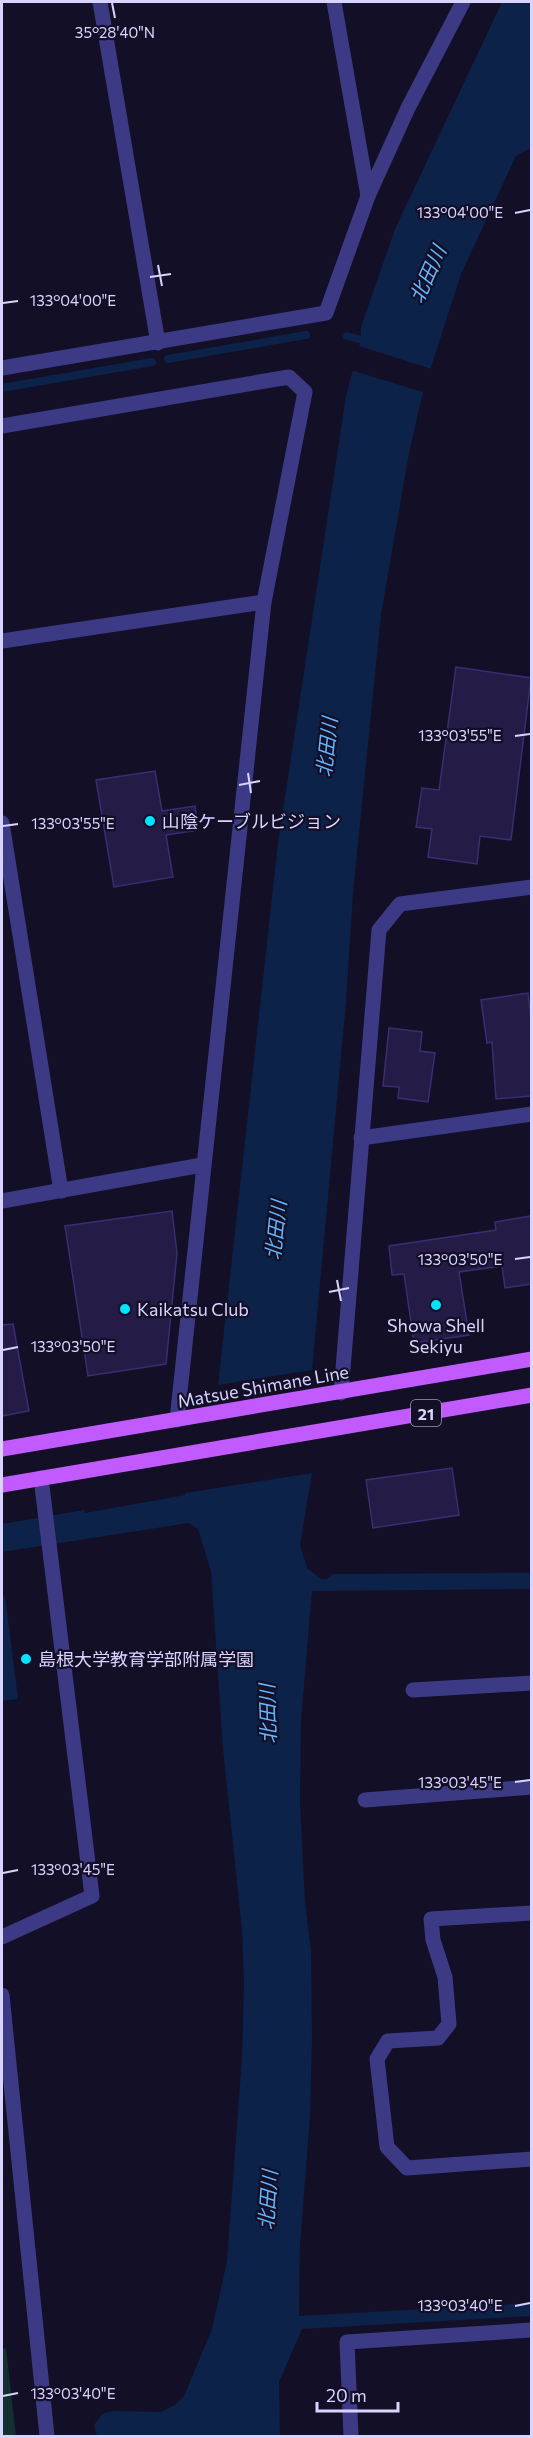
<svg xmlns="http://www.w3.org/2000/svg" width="533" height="2438" font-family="Commissioner,'Noto Sans JP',sans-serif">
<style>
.green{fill:#12302f}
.water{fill:#0c2248}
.pier{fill:#130f26}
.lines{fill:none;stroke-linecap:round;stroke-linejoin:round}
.stream{stroke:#0c2248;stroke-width:8}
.building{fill:#241b47;stroke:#3b2d73;stroke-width:1.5}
.minor{stroke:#3d3a85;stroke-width:15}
.primary{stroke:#c25bff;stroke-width:15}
.ticks{fill:none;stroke:#d9d4ff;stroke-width:2}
.poi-dot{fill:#00e5ff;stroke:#130f26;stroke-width:2}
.labels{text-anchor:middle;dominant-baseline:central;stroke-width:4.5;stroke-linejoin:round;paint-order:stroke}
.shield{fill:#130f26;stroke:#9e99be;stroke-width:1.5}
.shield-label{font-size:16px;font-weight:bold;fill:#d9d4ff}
.poi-label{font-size:18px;fill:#d9d4ff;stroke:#130f26;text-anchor:start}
.street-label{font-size:18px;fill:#d9d4ff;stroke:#130f26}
.water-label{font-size:20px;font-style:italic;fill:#62b6ff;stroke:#130f26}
.ticks-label{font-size:15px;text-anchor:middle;fill:#d9d4ff;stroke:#130f26;stroke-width:4.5;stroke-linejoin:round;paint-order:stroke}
</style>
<rect width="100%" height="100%" fill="#130f26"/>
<polygon class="green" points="6,2348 16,2436 2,2436 2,2349"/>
<g class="water">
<polygon points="502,2 531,2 531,148 516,156 461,274 423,392 409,453 381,615 353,893 346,1002 312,1370 312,1473 300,1545 307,1568 321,1579 326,1579 333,1574 531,1573 531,1589 312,1591 301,1721 300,1802 305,1902 311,1951 312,2039 310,2117 300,2245 299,2316 531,2303 531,2316 302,2329 279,2382 280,2436 97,2436 94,2425 102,2414 112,2411 161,2412 175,2405 184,2396 212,2329 227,2261 242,2057 244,1982 242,1930 223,1749 211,1571 198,1529 189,1523 2,1552 2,1524 84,1510 85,1513 185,1495 218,1385 278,843 346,396 361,339 361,327 395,229"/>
<polygon points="5,1596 18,1699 2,1701 2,1597"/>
</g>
<g class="pier">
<polygon points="359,346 431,369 423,392 351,370"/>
<polygon points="312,1370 312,1473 185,1493 218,1385"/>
</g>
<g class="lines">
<g class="stream">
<polyline points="347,336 370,342"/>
<polyline points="168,359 306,335"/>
<polyline points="2,388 152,362"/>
</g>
</g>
<g class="building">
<polygon points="456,667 531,678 511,840 480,836 477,864 428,857 432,829 416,827 422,788 439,790"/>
<polygon points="155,771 162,811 195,806 198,830 166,835 173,877 114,887 96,780"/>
<polygon points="528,993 531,1020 531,1096 496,1099 492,1042 487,1043 481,1000"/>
<polygon points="389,1028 422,1032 420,1051 435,1053 428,1102 398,1098 399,1087 383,1086"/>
<polygon points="172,1211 177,1253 166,1364 88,1376 65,1226"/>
<polygon points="531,1216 531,1284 505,1288 502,1266 459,1272 469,1335 414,1343 404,1274 392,1275 389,1246 496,1230 495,1222"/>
<polygon points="13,1324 29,1411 2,1416 2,1325"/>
<polygon points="452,1468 459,1515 373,1528 366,1480"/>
</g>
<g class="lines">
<g class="minor">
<polyline points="100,2 158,343"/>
<polyline points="368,196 408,108 463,2"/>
<polyline points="2,368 326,313 368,196 334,2"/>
<polyline points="2,426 289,377 305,392 264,602 177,1420"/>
<polyline points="2,641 264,602"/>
<polyline points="2,823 61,1191"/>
<polyline points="361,1138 532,1114"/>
<polyline points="2,1201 202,1165"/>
<polyline points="341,1393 379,930 400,904 532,887"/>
<polyline points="413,1690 532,1683"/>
<polyline points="365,1800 532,1787"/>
<polyline points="532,1913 431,1919 433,1940 445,1977 449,2024 438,2038 388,2041 377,2059 387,2147 407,2168 532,2159"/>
<polyline points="2,1937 92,1896 41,1478"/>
<polyline points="2,1995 47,2436"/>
<polyline points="351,2436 347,2342 532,2330"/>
</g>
<g class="primary">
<polyline points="2,1449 532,1359"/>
<polyline points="2,1485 532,1395"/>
</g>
</g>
<path class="ticks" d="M112,3l3,15M515,213l15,-3M158,265l4,21M150,277l21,-3M3,303l15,-2M515,736l15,-2M248,773l3,20M239,785l21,-4M3,826l15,-2M515,1259l15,-2M337,1280l4,21M329,1292l20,-4M3,1350l15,-3M515,1782l15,-2M3,1873l15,-3M515,2306l15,-3M3,2396l15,-3"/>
<g class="poi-dot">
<circle cx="150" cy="821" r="6"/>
<circle cx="436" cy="1305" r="6"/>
<circle cx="125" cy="1309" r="6"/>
<circle cx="26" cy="1659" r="6"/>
</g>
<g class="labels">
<rect class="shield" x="411" y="1400" width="30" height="26" rx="4.5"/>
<g class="shield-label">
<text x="426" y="1413">21</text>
</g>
<g class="poi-label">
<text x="162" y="821">山陰ケーブルビジョン</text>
<text x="137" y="1309">Kaikatsu Club</text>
<text x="436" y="1325" text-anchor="middle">Showa Shell<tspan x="436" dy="21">Sekiyu</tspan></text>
<text x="38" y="1659">島根大学教育学部附属学園</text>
</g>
<g class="street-label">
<text transform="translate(263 1386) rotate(-10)">Matsue Shimane Line</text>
</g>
<g class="water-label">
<text transform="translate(427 274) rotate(-66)">北田川</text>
<text transform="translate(326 747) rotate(-84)">北田川</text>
<text transform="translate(275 1230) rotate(-84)">北田川</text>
<text transform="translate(267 1714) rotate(-92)">北田川</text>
<text transform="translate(267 2200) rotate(-86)">北田川</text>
</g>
</g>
<g class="ticks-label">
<text x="115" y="38">35°28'40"N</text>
<text x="460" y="218">133°04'00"E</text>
<text x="73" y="306">133°04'00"E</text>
<text x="460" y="741">133°03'55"E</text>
<text x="73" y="829">133°03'55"E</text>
<text x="460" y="1265">133°03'50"E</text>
<text x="73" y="1352">133°03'50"E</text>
<text x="460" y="1788">133°03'45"E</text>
<text x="73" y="1875">133°03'45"E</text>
<text x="460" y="2311">133°03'40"E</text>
<text x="73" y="2399">133°03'40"E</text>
</g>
<rect width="533" height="2438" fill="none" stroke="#d9d4ff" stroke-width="6"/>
<path d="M317 2402v9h81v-9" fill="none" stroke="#d9d4ff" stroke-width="3"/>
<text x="326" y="2402" font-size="18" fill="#d9d4ff" stroke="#130f26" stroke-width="4.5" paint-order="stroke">20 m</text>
</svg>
